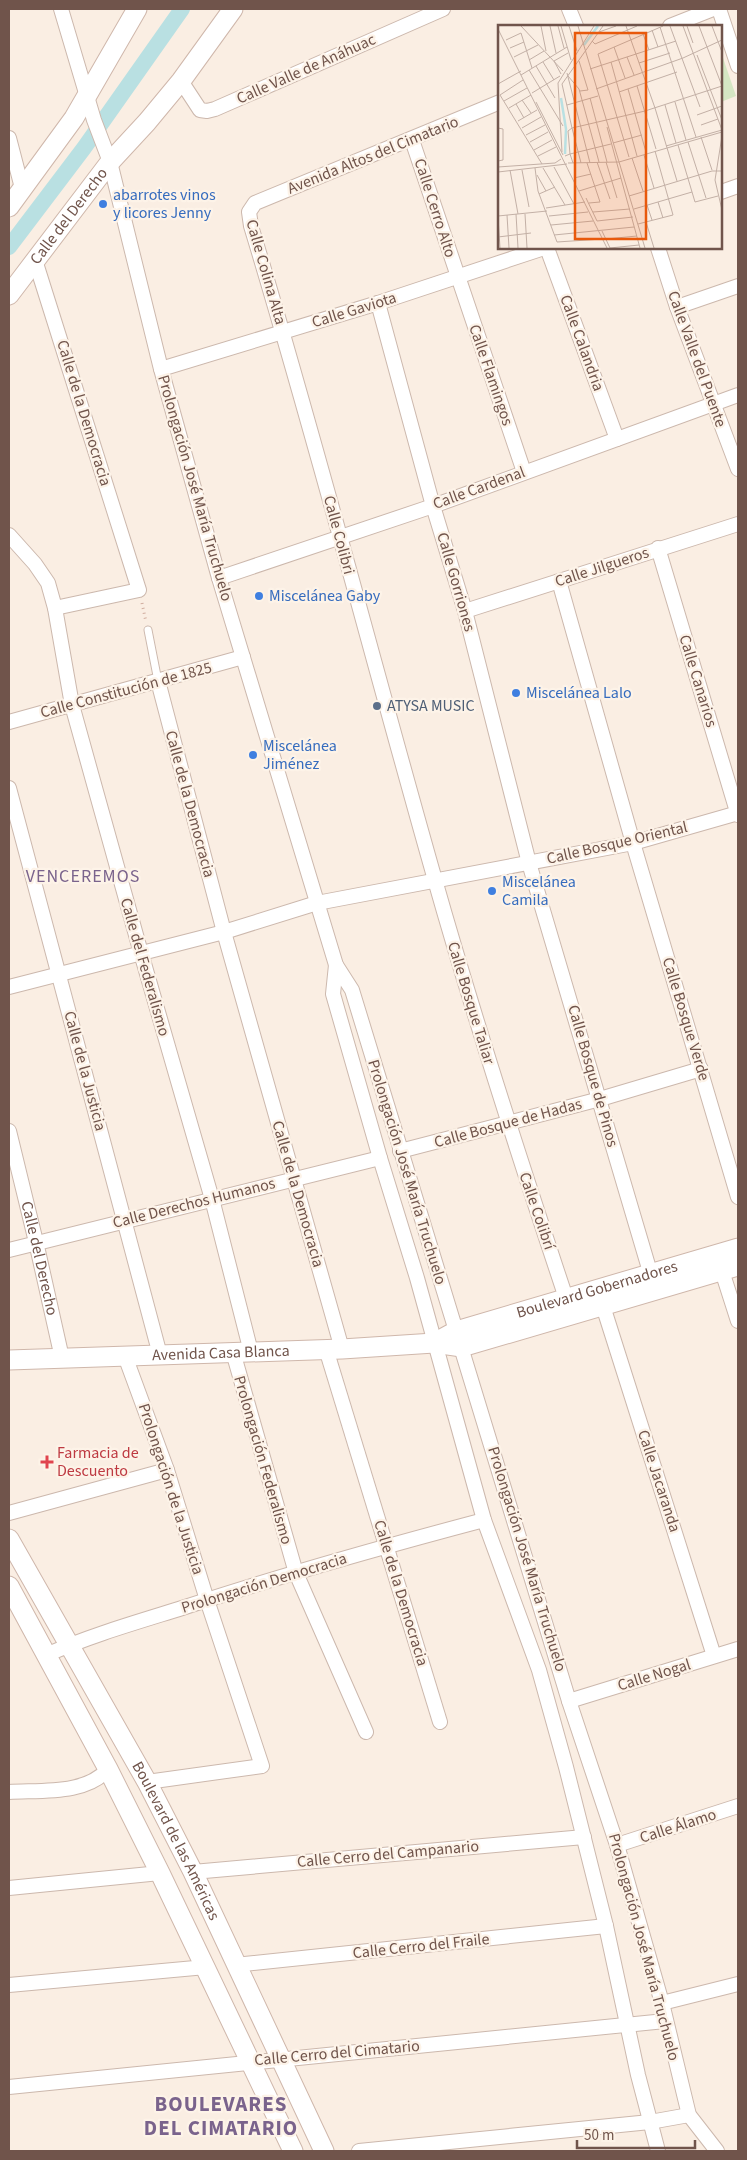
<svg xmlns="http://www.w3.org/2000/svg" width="747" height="2160" font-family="'Source Sans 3',sans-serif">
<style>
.green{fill:#d5e6c3}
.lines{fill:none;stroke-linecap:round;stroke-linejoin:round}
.canal{stroke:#b9e0e2;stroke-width:16}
.lane-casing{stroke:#ccb8ad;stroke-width:9}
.street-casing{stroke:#ccb8ad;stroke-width:16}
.secondary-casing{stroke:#cfb7ab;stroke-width:21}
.path{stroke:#d1aea0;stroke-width:3;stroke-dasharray:1 4;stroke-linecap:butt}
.lane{stroke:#fff;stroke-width:7}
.street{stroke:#fff;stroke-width:14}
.secondary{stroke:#fff;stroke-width:19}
.shop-dot{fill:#3f7fe0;stroke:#fdf3e8;stroke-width:2}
.service-dot{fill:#5c6f8a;stroke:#fdf3e8;stroke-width:2}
.health-dot{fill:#e0444e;stroke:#fdf3e8;stroke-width:2}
.labels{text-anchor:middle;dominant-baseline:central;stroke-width:4.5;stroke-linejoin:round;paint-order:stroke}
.street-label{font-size:16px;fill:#70544b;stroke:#fdf3e8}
.shop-label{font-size:16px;fill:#366cbe;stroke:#fdf3e8;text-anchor:start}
.service-label{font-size:16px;fill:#4e5e75;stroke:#fdf3e8;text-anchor:start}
.health-label{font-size:16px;fill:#be3a42;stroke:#fdf3e8;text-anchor:start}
.neighbourhood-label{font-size:18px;letter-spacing:1px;fill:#7a638c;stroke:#fdf3e8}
.district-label{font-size:21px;font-weight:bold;letter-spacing:1px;fill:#7a638c;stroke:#fdf3e8}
.inset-river{fill:none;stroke:#b9e0e2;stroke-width:2.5}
.inset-road{fill:none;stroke:#c3b0a6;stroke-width:1}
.view{fill:#e8590c;fill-opacity:0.15;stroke:#e8590c;stroke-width:2.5}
.inset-edge{fill:none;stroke:#70544b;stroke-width:2.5}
</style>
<rect width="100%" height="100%" fill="#faeee3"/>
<polygon class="green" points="721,52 736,96 721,102"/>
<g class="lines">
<polyline class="canal" points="9,247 84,148 182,9"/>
<defs>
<polyline id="lane" points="148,630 158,681"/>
<g id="street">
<polyline points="61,9 94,120 110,162 161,369 219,578 336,965 352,990 569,1701 617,1845 662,2003 689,2115 717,2151"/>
<polyline points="569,9 576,26"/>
<polyline points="719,9 738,66"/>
<polyline points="670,26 713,9"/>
<polyline points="181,81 200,110 207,111 215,109 443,9"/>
<path d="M500,102l-245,101 -6,9 2,14c66,217 122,436 184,654 40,141 85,280 131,418"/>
<polyline points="9,138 22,188"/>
<polyline points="412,140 524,472"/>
<polyline points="721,192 738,186"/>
<polyline points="547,248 617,439"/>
<polyline points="658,248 677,307 738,469"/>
<polyline points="35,260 139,590 55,608"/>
<polyline points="378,303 433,506 465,611 529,863 653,1282"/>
<polyline points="677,307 738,286"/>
<polyline points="161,369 378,303 544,248"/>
<polyline points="9,535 35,564 48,583 55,608 72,705 141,953 212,1199 251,1352"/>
<polyline points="658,548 738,815"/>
<polyline points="219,578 433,506 738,395"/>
<polyline points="559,581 633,843 738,1197"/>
<polyline points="465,611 738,524"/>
<polyline points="158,681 224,932 342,1349"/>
<polyline points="9,722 243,657"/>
<polyline points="9,788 160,1355"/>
<polyline points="336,965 333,994 380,1158 417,1278 484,1520 539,1670 566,1767 606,1926 638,2075 658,2151"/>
<polyline points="9,987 224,932 317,903 633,843 738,813"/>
<path id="s1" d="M9,1131l27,111 26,116"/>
<polyline points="400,1151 600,1099 701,1069"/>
<polyline points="9,1250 380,1158"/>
<polyline points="722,1271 738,1321"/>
<polyline points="603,1306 714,1656"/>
<polyline points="326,1349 440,1722"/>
<polyline points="233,1352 296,1573 366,1732"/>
<polyline points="125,1356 167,1470 207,1600 262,1766 147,1782"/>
<polyline points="9,1513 167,1470"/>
<path d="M46,1655c43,-19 88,-32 133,-46 100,-33 203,-62 305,-89"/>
<polyline points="569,1701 738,1649"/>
<path d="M9,1792c32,-2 77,3 99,-23"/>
<polyline points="617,1845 738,1806"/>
<polyline points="193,1872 584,1837"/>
<polyline points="9,1888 160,1873"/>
<polyline points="235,1965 606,1926"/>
<polyline points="9,1985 206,1967"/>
<polyline points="662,2003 738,1984"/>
<polyline points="9,2087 665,2021"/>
<polyline points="359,2151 650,2122 689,2115"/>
</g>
<g id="secondary">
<polyline points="9,207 74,118 137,9"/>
<path id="s2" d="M9,295l101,-133 37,-40 34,-41 52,-72"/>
<path id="s3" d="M434,1343l22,-12 282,-83"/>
<path id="s4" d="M9,1360l333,-11 92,-6 28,4 276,-81"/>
<path id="s5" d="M9,1539l138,243 46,90 131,279"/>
<polyline points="9,1586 108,1769 160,1873 293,2151"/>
</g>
</defs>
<use href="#lane" class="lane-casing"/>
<use href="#street" class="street-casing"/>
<use href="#secondary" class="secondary-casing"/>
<polyline class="path" points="142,603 146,622"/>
<use href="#lane" class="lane"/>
<use href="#street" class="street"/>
<use href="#secondary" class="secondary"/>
</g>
<g class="shop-dot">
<circle cx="103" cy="204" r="5"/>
<circle cx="259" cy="596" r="5"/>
<circle cx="516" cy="693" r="5"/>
<circle cx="253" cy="755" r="5"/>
<circle cx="492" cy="891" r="5"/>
</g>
<circle class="service-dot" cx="377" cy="706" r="5"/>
<path class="health-dot" d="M44.5 1454.5h5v5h5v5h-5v5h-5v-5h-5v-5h5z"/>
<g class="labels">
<g class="street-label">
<text transform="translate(306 69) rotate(-24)">Calle Valle de Anáhuac</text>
<text transform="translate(373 155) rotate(-22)">Avenida Altos del Cimatario</text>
<text transform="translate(435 208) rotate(72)">Calle Cerro Alto</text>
<text stroke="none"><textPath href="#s2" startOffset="99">Calle del Derecho</textPath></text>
<text transform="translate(266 272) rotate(74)">Calle Colina Alta</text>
<text transform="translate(354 310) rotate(-17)">Calle Gaviota</text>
<text transform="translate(582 343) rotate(70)">Calle Calandria</text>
<text transform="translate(697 359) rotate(70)">Calle Valle del Puente</text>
<text transform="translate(491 375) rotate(71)">Calle Flamingos</text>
<text transform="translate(84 413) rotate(73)">Calle de la Democracia</text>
<text transform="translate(195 488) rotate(74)">Prolongación José María Truchuelo</text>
<text transform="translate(479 488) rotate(-20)">Calle Cardenal</text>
<text transform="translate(339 535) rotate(75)">Calle Colibri</text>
<text transform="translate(602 567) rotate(-18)">Calle Jilgueros</text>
<text transform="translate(456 582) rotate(74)">Calle Gorriones</text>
<text transform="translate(698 681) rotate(73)">Calle Canarios</text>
<text transform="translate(126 690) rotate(-15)">Calle Constitución de 1825</text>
<text transform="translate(190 804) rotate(75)">Calle de la Democracia</text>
<text transform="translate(617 843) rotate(-13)">Calle Bosque Oriental</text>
<text transform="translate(145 967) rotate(74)">Calle del Federalismo</text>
<text transform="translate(471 1003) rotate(73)">Calle Bosque Taliar</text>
<text transform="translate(686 1019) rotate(73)">Calle Bosque Verde</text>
<text transform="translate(85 1071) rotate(75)">Calle de la Justicia</text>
<text transform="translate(593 1076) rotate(74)">Calle Bosque de Pinos</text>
<text transform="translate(508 1123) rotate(-15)">Calle Bosque de Hadas</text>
<text transform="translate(407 1172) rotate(73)">Prolongación José María Truchuelo</text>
<text transform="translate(298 1194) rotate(74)">Calle de la Democracia</text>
<text transform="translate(194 1203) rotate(-14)">Calle Derechos Humanos</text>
<text transform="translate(537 1211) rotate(71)">Calle Colibrí</text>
<text stroke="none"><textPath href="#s1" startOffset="131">Calle del Derecho</textPath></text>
<text stroke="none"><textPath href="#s3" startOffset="172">Boulevard Gobernadores</textPath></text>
<text stroke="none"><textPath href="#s4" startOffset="212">Avenida Casa Blanca</textPath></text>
<text transform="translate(263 1460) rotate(74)">Prolongación Federalismo</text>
<text transform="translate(659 1481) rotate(72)">Calle Jacaranda</text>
<text transform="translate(171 1489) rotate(72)">Prolongación de la Justicia</text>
<text transform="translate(527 1559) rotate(73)">Prolongación José María Truchuelo</text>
<text transform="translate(264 1583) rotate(-17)">Prolongación Democracia</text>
<text transform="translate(401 1593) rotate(73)">Calle de la Democracia</text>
<text transform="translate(654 1675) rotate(-17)">Calle Nogal</text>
<text transform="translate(678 1826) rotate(-18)">Calle Álamo</text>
<text stroke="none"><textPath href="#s5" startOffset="345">Boulevard de las Américas</textPath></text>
<text transform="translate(388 1854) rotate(-5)">Calle Cerro del Campanario</text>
<text transform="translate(421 1946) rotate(-6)">Calle Cerro del Fraile</text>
<text transform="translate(644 1947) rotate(75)">Prolongación José María Truchuelo</text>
<text transform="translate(337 2053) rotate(-5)">Calle Cerro del Cimatario</text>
</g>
<g class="shop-label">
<text x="113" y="195">abarrotes vinos<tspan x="113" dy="18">y licores Jenny</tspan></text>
<text x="269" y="596">Miscelánea Gaby</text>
<text x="526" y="693">Miscelánea Lalo</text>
<text x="263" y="746">Miscelánea<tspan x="263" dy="18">Jiménez</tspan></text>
<text x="502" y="882">Miscelánea<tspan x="502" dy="18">Camila</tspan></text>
</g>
<g class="service-label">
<text x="387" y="706">ATYSA MUSIC</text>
</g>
<g class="health-label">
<text x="57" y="1453">Farmacia de<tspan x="57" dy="18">Descuento</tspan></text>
</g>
<g class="neighbourhood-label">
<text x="83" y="876">VENCEREMOS</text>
</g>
<g class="district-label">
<text x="221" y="2104">BOULEVARES<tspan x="221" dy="24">DEL CIMATARIO</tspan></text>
</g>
</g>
<g transform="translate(498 25)">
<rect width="224" height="224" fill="#faeee3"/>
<path class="inset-river" d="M86,20l14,-19M63,73l5,31 -1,25"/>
<path class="inset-road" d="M23,1l42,45M43,1l5,25M52,1l6,27M60,1l6,22M63,1l10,34M71,1l8,25M80,1l67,222M128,1l29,82 22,73M172,1l30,81M185,1l39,104M189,1l6,17M201,1l23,60M214,1l10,26M162,2l36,110M0,4l109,219M154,5l6,17M101,7l17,-6M23,8l11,35M145,9l6,16M8,15l15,-7M94,16l3,3 42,-18M116,22l11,31M12,23l14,-6M199,30l25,65M16,32l24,-12M129,32l7,18M31,35l15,-9M81,36l9,29 -8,1M45,37l11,18M113,37l26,94M141,38l31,-10M38,41l19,32M92,44l86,-28M31,45l34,56M69,48l23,90M63,49l-7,-13 14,-8M23,50l46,-28M70,51l11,13 20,73M25,55l-23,15 42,69M0,59l23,-13M139,61l19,63M98,64l87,-31 39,-18M130,64l18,63M121,67l58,-20M34,68l28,-17M92,73l17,64M24,75l9,13M6,76l23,-13M38,77l27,53M177,77l11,38M18,79l8,14M69,80l31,-9M167,80l11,38M11,83l22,-13M199,90l25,-9M20,96l19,-11M203,100l17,-6M109,102l33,121M0,103l5,1v31l-5,1M24,103l19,-11M28,110l19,-10M224,111l-7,44 7,30M203,112l11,33M32,117l18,-10M190,117l18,56M115,118l29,-8M180,120l17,57 23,-6M168,121l56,-16M36,125l18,-10M64,127l-4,-69 36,-57M146,130l10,33M40,131l18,-9M67,131l5,-2 -2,-23 4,-3 -10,-44 41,-58M131,132l-31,-103 65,-28M134,133l11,33M99,137l13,37M108,137l11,36M70,138l51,-1 103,-30M75,138l-3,-9 41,-10M83,138l-9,-35 73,-17 77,-25M89,138l13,39 -11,1M0,142l57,-4 6,-4M56,142l20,37M37,143l3,23 19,51 45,-3M45,143l22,37M12,145l8,44M24,145l7,37M0,147l69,-8M39,150l9,16M76,153l17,-4M81,166l42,-13M41,169l16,-7M131,171l83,-25h10M88,173l11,23M160,177l5,16M149,180l5,15M48,183l39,-6M136,184l58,-17M95,187l37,-3M18,189l2,34M27,189l2,34M9,190l2,33M0,191l49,-5M51,191l39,-4M0,192l2,31M99,196l36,-4M148,197l8,26M140,199l35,-9 -18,-64M53,200l42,-4M104,206l8,17M56,210l80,-8M0,212l33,-4M108,214l31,-3M112,223l29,-3"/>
<path class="view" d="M77,8h71v206h-71z"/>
<rect width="224" height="224" class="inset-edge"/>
</g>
<rect width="747" height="2160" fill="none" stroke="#70544b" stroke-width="20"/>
<path d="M577 2140v8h118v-8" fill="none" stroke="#70544b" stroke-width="2.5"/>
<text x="584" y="2140" font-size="15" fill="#70544b" stroke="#fdf3e8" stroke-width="4" paint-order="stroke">50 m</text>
</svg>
